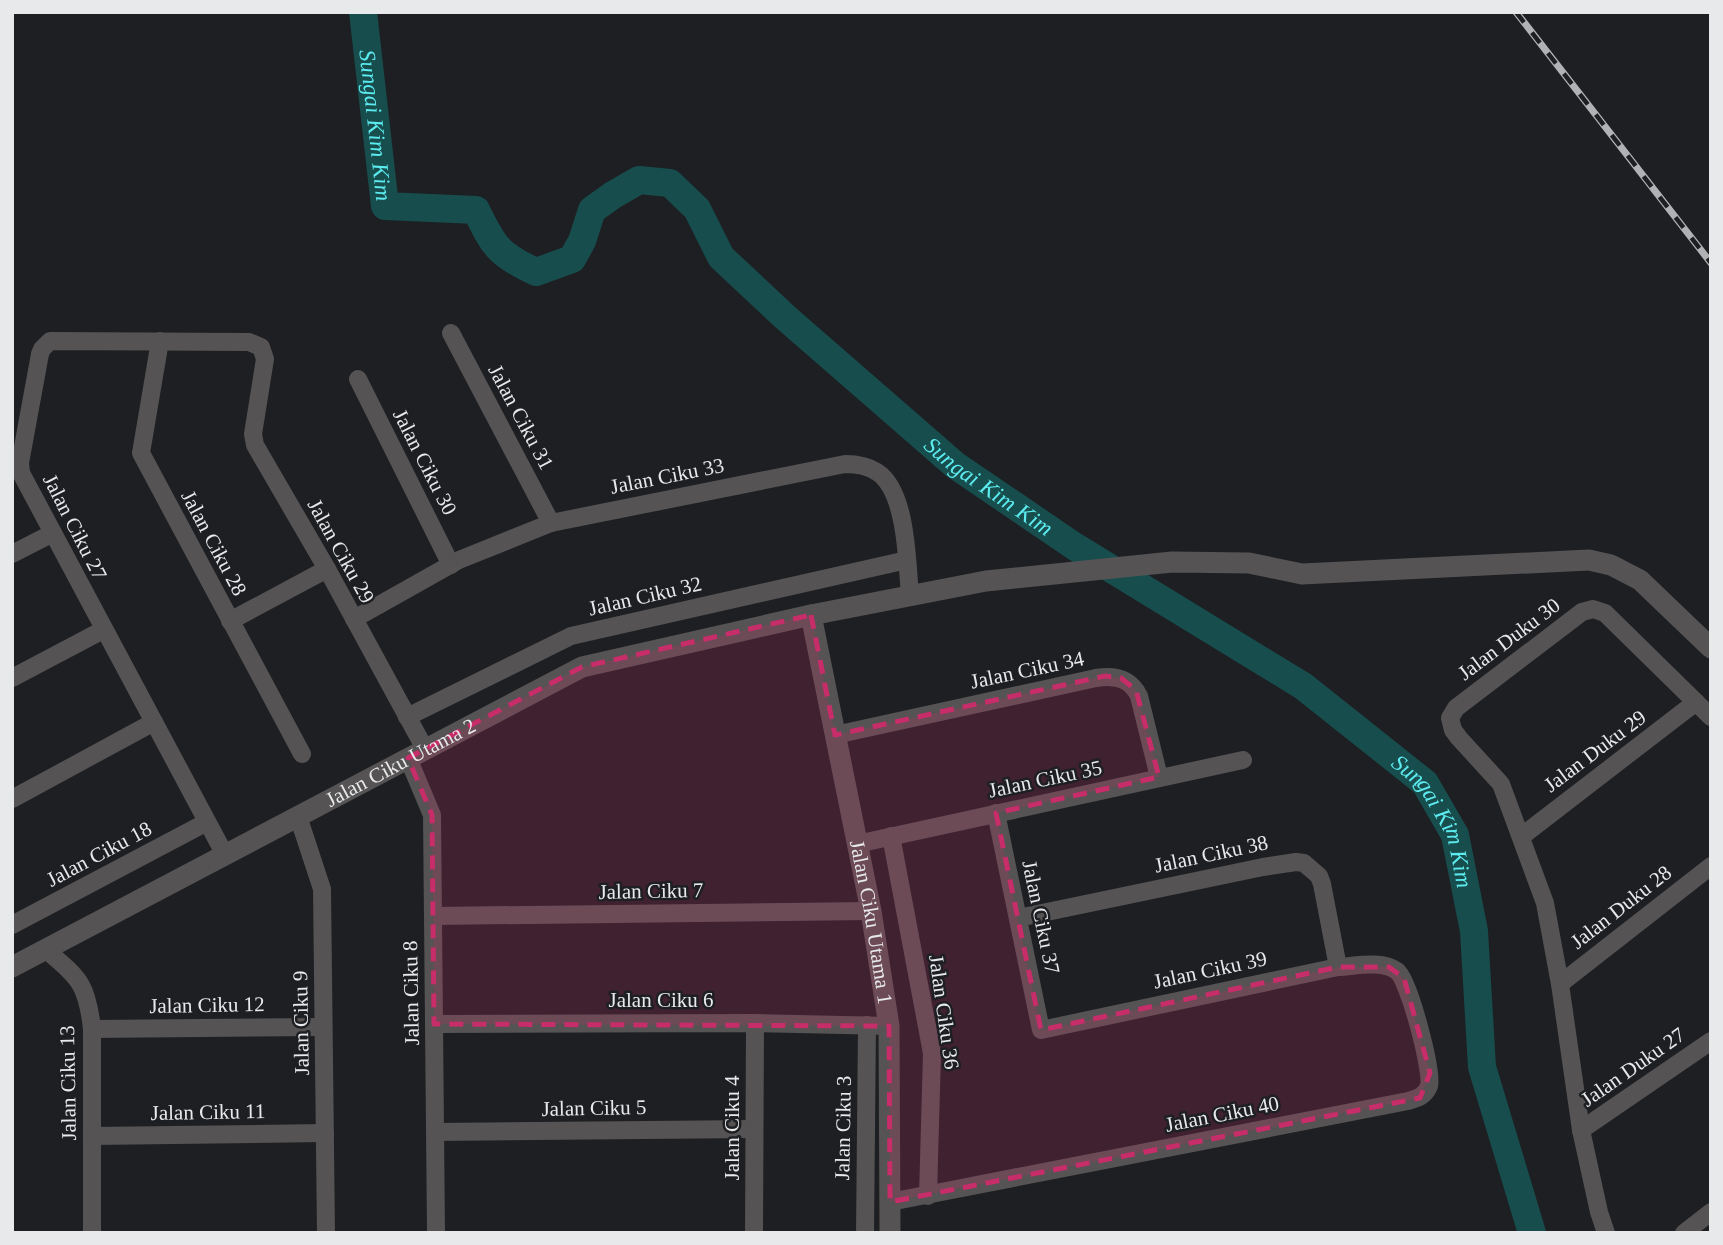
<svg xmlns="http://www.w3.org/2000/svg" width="1723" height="1245" font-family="'Times New Roman',serif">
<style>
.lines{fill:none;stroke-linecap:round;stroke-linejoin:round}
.river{stroke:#184d4e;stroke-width:28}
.minor{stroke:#555353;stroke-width:18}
.tertiary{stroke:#555353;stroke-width:21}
.rail-casing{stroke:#b0b2b4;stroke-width:7}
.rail{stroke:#1d1f22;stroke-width:4.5;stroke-dasharray:13;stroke-linecap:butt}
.marked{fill:#c62d69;fill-opacity:0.2;stroke:#c62d69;stroke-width:5;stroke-dasharray:14 9;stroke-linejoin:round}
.labels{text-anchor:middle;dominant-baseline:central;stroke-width:5;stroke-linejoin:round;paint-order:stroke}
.street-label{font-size:21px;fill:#e8e9eb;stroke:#1d1f22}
.water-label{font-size:23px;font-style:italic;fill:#5cebef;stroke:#1d1f22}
</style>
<rect width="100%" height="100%" fill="#1d1f22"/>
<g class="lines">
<path class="river" id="s1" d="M363,12l22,194 91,4c18,37 23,45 60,62l36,-13 10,-18 10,-31 21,-15 26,-15 31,3 27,26 24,48 64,60 170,148 119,81 229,140 122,97 30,52 19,96 8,136 50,166"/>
<g class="minor">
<polyline points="451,333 551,523"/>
<polyline points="160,341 141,453 302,754"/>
<polyline points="358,379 451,565"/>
<polyline points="12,554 53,533"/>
<path d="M354,619l105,-59 92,-37 294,-59c11,0 23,2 32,8 30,19 30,91 33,124"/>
<polyline points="230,621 327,569"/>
<polyline points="12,678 103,630"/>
<polyline points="407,717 571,636 907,560"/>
<path d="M835,735l261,-57c19,-3 34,0 43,18l20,81"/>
<polyline points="408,758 432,815 436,1233"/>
<polyline points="12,799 154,722"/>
<polyline points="298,816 322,889 326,1233"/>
<polyline points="891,836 932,1053 928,1196"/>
<polyline points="1522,836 1696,702"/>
<polyline points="857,844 1243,760"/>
<polyline points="225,855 21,473 20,463 40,354 42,349 50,341 249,342 261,347 265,359 253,434 255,445 327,569 425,749"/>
<polyline points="433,916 871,911"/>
<polyline points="1018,918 1263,867 1296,862 1304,863 1319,876 1322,884 1338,967"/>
<polyline points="12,925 207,822"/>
<path d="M45,949c34,29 42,34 47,80v204"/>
<polyline points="1560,984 1711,866"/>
<polyline points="434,1024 755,1023 889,1026"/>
<polyline points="92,1029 323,1027"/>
<polyline points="1581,1130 1711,1041"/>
<polyline points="435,1132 754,1129"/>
<polyline points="92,1136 325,1133"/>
<path d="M890,1202l518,-101c10,-3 17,-5 21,-15 4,-14 -20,-106 -32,-115 -15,-11 -41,-5 -59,-4l-297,63 -45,-217"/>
<polyline points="754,1233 755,1023"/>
<polyline points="865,1233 867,1025"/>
<polyline points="1606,1233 1599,1212 1581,1130 1560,984 1545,903 1501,784 1459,738 1453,730 1450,718 1456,708 1582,612 1593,609 1605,613 1711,717"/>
<polyline points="1684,1233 1711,1212"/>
</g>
<g class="tertiary">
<path id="s2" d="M811,615l60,296 18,115 1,207"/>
<path id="s3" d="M12,967l570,-300 229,-52 175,-34 186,-19 77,1 53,11 287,-14 22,5 29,15 71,68"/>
</g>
<defs>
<polyline id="rail" points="1516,12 1711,263"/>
</defs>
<use href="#rail" class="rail-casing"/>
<use href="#rail" class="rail"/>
</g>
<path class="marked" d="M811,615l24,120 270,-59 16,2 15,12 23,87 -163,36 45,217 297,-63h51l15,11 26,95 -10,25 -530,104 -1,-176 -455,-2 -2,-209 -24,-57 174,-91z"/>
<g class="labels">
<g class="street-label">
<text transform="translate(521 417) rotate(62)">Jalan Ciku 31</text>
<text transform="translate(425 462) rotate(63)">Jalan Ciku 30</text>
<text transform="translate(667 476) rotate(-11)">Jalan Ciku 33</text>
<text transform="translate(75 527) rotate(63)">Jalan Ciku 27</text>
<text transform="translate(214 543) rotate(62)">Jalan Ciku 28</text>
<text transform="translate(341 551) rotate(61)">Jalan Ciku 29</text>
<text transform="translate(645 596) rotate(-13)">Jalan Ciku 32</text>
<text transform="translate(1509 639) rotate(-37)">Jalan Duku 30</text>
<text transform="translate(1027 670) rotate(-12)">Jalan Ciku 34</text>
<text transform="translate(1595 751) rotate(-37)">Jalan Duku 29</text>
<text stroke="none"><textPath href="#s3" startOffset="439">Jalan Ciku Utama 2</textPath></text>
<text transform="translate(1045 779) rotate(-12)">Jalan Ciku 35</text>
<text transform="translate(99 854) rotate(-28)">Jalan Ciku 18</text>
<text transform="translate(1211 854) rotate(-12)">Jalan Ciku 38</text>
<text transform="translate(651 891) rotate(-1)">Jalan Ciku 7</text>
<text transform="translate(1621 907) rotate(-38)">Jalan Duku 28</text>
<text transform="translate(1041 917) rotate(78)">Jalan Ciku 37</text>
<text stroke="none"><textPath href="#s2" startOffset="313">Jalan Ciku Utama 1</textPath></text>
<text transform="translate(1210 970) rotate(-12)">Jalan Ciku 39</text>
<text transform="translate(411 993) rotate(-91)">Jalan Ciku 8</text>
<text x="661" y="1000">Jalan Ciku 6</text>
<text transform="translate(207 1005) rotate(-1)">Jalan Ciku 12</text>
<text transform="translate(944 1012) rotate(82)">Jalan Ciku 36</text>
<text transform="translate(301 1023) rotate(-91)">Jalan Ciku 9</text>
<text transform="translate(1633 1067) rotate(-35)">Jalan Duku 27</text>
<text transform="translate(68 1083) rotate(-91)">Jalan Ciku 13</text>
<text transform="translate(594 1108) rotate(-1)">Jalan Ciku 5</text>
<text transform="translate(208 1112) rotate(-1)">Jalan Ciku 11</text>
<text transform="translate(1222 1114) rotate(-11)">Jalan Ciku 40</text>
<text transform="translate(732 1128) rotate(-90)">Jalan Ciku 4</text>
<text transform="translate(843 1128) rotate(-89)">Jalan Ciku 3</text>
</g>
<g class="water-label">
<text stroke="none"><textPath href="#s1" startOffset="114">Sungai Kim Kim</textPath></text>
<text stroke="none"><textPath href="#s1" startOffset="998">Sungai Kim Kim</textPath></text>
<text stroke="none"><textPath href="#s1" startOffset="1564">Sungai Kim Kim</textPath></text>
</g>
</g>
<rect width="1723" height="1245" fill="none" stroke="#e8e9eb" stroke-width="28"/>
</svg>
